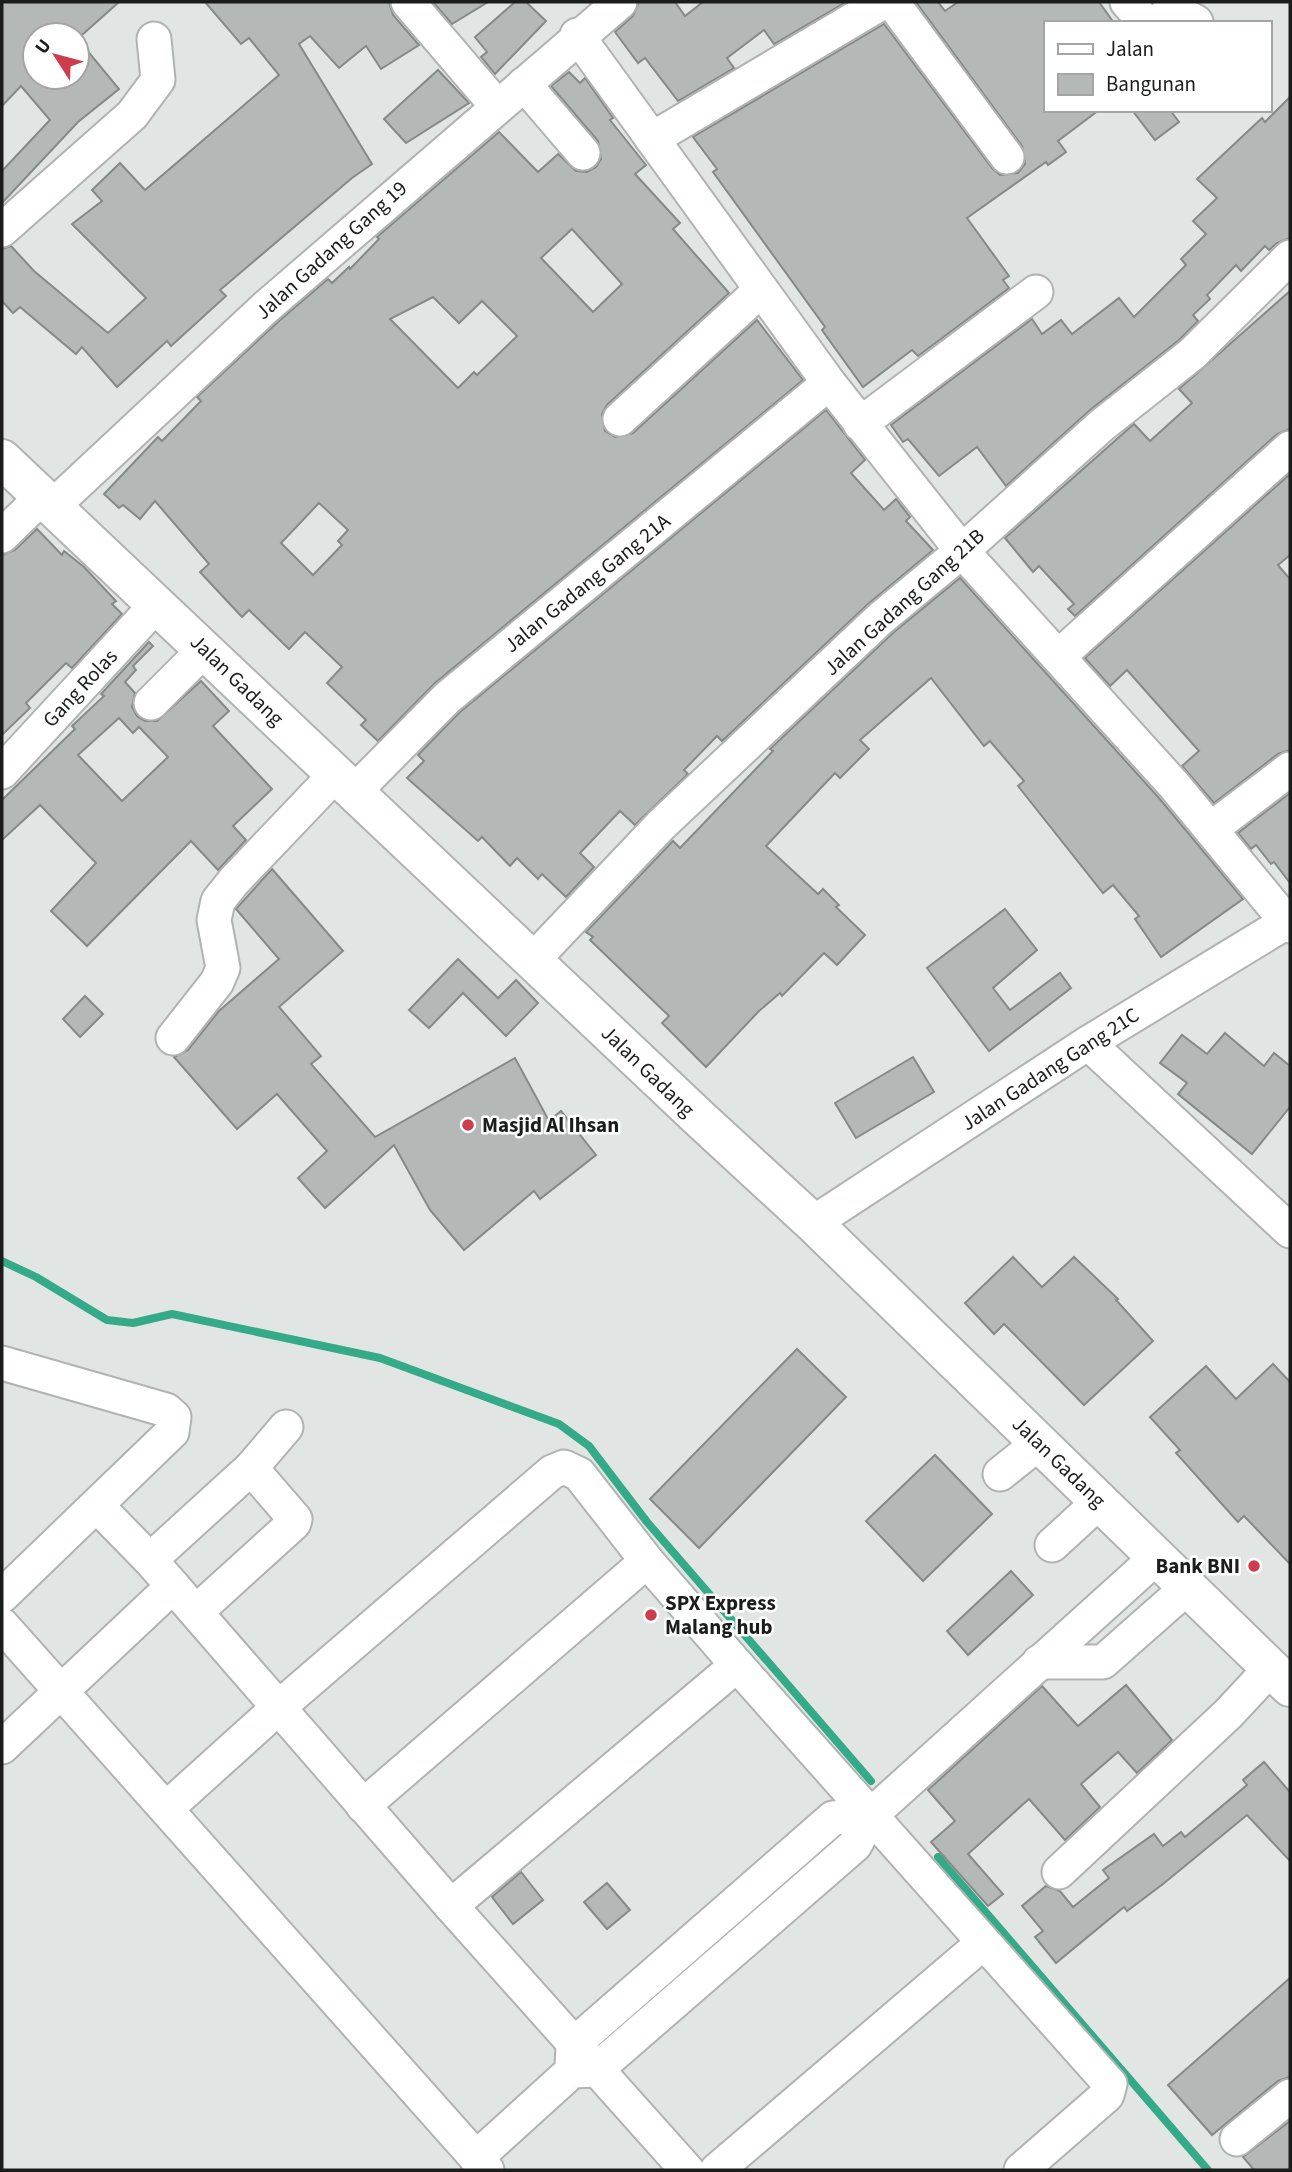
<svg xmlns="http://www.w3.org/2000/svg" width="1292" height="2172" font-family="'Source Sans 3',sans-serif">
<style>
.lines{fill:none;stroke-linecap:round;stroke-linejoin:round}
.stream{stroke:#35aa88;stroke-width:8}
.building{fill:#b4b8b6;stroke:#858987;stroke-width:2;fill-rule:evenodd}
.minor-casing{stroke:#afb3b2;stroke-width:37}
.highway-casing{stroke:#afb3b2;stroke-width:42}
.minor{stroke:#fff;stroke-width:33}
.highway{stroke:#fff;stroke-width:38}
.poi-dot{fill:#cd3d4c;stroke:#fff;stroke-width:2.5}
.labels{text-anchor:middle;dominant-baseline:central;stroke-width:5;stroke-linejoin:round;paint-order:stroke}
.street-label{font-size:21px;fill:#1b1c1c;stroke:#fff}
.poi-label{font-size:21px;font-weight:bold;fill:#1b1c1c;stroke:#fff;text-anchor:start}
</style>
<rect width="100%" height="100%" fill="#e1e6e4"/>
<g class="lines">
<g class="stream">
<polyline points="2,1261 36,1277 107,1320 133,1323 172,1314 380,1358 559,1424 589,1446 647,1522 871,1781"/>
<polyline points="938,1857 1208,2170"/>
</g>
</g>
<g class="building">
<polygon points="2,2 119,2 82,35 35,35 35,77 77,77 77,38 119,89 78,122 2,203 2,171 50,120 21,86 2,106"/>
<polygon points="205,2 389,2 393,15 419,45 381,69 366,46 339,68 310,36 299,44 372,164 352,178 220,290 226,296 171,346 167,341 117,387 82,347 76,354 20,307 13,313 2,301 2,249 11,246 34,271 108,333 146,298 72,224 102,201 92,190 120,163 145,190 279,75 249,38 241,44"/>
<polygon points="433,2 488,2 452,24"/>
<polygon points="515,2 526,2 546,21 495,74 481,57 487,52 475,37"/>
<polygon points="639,2 675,2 685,16 703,2 846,2 774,44 764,30 727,58 734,68 678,101 645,58 638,63 615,32 633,16"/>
<polygon points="916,2 938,2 945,11 958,2 1099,2 1114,23 1045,23 1045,110 1099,110 1058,141 1066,152 1048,165 1046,162 967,218 1009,276 1003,280 1009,288 918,356 912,350 863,387 822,330 825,327 713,172 717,169 693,137 884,24 992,168 1000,175 1018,173 1025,164 1022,146"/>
<polygon points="438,70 469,103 406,143 384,119"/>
<path d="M569,72l11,11 5,-5 28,40 -3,2 36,45 -11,9 45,49 -7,6 56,64 -122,112 -5,9 3,17 10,6 18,-4 124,-113 46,60 -368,303 -57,58 -17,-16 5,-5 -39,-37 15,-16 -37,-35 -16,17 -40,-39 -7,7 -42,-45 9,-8 -54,-63 -15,18 -17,-14 -4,3 -15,-14 54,-57 4,4 39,-40 -4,-4 82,-76 49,-42 4,4 17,-16 1,2 29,-30 -2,-2 122,-105 39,40 20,-18 18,17 11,1 9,-5 5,-8 -3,-18 -47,-55zM572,229l50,55 -29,28 -52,-54zM433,297l26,26 23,-22 35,35 -40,39 -3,-3 -16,16 -68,-69zM319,503l29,27 -10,11 4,4 -29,30 -32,-32z"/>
<polygon points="1290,97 1290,238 1277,243 1269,250 1265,246 1241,271 1236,265 1207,295 1210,299 1193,315 1198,321 1179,340 1090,410 1006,486 977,447 939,476 908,439 903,442 891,425 1032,319 1042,334 1061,320 1072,334 1119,298 1134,317 1186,265 1181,259 1206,234 1193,221 1217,198 1197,179 1262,118 1265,122"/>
<polygon points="1132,110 1170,110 1179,122 1155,140"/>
<polygon points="1290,291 1290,429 1277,434 1075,616 1068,609 1074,604 1039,566 1033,572 1005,538 1134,424 1150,441 1192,403 1179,389"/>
<polygon points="826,410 865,460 851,473 884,510 896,499 910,517 906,521 933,550 868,604 722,741 717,736 684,770 688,774 635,825 620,811 580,853 594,867 566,897 542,874 538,879 517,858 510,866 482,837 478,841 407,778 424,761 418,755 460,712"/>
<polygon points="1290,474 1290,555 1278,565 1290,579 1290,750 1278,754 1214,803 1182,766 1199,751 1127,670 1110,686 1085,658"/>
<polygon points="37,529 62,555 64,551 84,567 116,601 112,604 122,614 72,668 66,663 26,703 30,708 2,735 2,555 15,550"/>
<polygon points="960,578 1159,798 1243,899 1161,957 1135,919 1139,916 1113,885 1103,893 1018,786 1024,781 990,741 984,746 931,678 860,740 869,749 840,778 835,773 766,846 818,894 823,889 839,905 836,907 865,935 837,965 824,953 782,996 780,993 759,1011 706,1067 662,1023 669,1016 590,940 593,937 586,932 673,841 680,848 773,751 770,749 894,632"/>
<path d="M149,642l4,4 -20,20 3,4 -11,12 10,11 -3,14 5,9 8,5h12l44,-40 28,30 -16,15 59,63 -39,37 13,14 -28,30 -27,-29 -104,105 -36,-35 45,-48 -56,-58 -38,35v-40l73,-71 -3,-3 32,-30 -3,-2zM119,718l14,15 6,-6 29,30 -46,44 -44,-46z"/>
<polygon points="1290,793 1290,883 1274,862 1271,864 1256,845 1251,849 1238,833"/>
<polygon points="272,869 343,951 279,1007 321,1056 311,1064 375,1137 515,1058 549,1121 561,1111 596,1155 540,1199 534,1191 464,1250 430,1210 394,1145 325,1208 298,1178 327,1151 277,1094 237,1129 174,1057 188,1050 219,1011 279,959 236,909"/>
<polygon points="1005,909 1037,950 993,988 1010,1010 1060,973 1071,988 989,1051 927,968"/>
<polygon points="458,959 498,998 516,980 538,1003 506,1036 463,993 429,1028 409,1010"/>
<polygon points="85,996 103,1014 80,1037 63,1019"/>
<polygon points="1225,1033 1264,1066 1274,1053 1290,1066 1290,1107 1252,1154 1178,1094 1187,1083 1160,1063 1182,1035 1207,1054"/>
<polygon points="913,1057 934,1092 856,1138 835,1103"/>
<polygon points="1013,1257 1042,1287 1074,1257 1118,1299 1116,1300 1153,1341 1084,1405 1004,1324 994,1334 965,1303"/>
<polygon points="797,1349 846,1397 699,1548 650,1499"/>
<polygon points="1273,1364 1290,1382 1290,1564 1244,1516 1238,1522 1176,1453 1180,1450 1150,1417 1206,1366 1236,1399"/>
<polygon points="935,1455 992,1514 923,1581 866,1521"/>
<polygon points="1011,1571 1033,1595 968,1655 947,1631"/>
<polygon points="1126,1685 1172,1740 1137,1773 1118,1752 1081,1784 1100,1807 1065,1840 1029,1799 968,1854 1003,1894 988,1906 931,1842 955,1821 928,1790 1042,1686 1078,1726"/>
<polygon points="1264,1762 1290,1792 1290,1861 1247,1815 1163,1884 1127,1911 1124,1907 1056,1963 1035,1937 1043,1931 1022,1906 1046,1886 1060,1891 1073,1907 1109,1878 1103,1870 1154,1834 1163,1846 1181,1832 1185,1837 1247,1785 1243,1780"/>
<polygon points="521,1872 543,1900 513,1924 492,1897"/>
<polygon points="607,1883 630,1910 607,1929 584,1902"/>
<polygon points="1290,1978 1290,2077 1278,2081 1212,2135 1168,2085"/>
<polygon points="1290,2121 1290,2170 1254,2170 1243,2157"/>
</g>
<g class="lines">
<defs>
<g id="minor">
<polyline points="408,2 496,105"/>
<polyline points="892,2 1007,157"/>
<polyline points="1127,2 1146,23"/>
<polyline points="1155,23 1174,10 1196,22"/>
<polyline points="577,35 829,383 962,551 1174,785 1290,926"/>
<polyline points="524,84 583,153"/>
<polyline points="652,139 883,2"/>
<polyline points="2,230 132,115 158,80 154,39"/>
<polyline points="620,419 761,290"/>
<polyline points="860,424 1036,292"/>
<polyline points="52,507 266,307 620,2"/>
<polyline points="2,536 41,498"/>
<polyline points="1058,657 1290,448"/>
<polyline points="151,703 205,649"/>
<polyline points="2,772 157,604"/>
<polyline points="353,793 447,698 829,383"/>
<polyline points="1211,829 1290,769"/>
<polyline points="532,961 661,825 881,618 962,551 1102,425 1192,354 1290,257"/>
<polyline points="173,1038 217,982 223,968 214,920 218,901 234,881 335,775"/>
<polyline points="1088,1043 1290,1231"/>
<polyline points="813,1223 1088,1043 1290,920"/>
<polyline points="2,1363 166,1410 174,1417 172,1432 2,1596"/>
<polyline points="1000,1474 1039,1443"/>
<polyline points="107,1516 150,1560"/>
<polyline points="1052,1545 1100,1501"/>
<polyline points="173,1586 451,1906 687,2170"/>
<polyline points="196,1612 294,1523 295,1519 251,1468"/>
<polyline points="2,1625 487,2170"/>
<polyline points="1039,1662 1103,1662 1188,1587"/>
<polyline points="2,1747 173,1586 150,1560 251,1468 286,1427"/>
<polyline points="363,1806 647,1561"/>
<polyline points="167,1808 279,1707 552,1472 564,1467 579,1474 647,1561 737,1665 1110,2084 1107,2095 1021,2170"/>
<polyline points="1059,1872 1228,1714 1271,1668"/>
<polyline points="451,1906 737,1665"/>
<polyline points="572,2065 573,2045 833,1818 871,1815"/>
<polyline points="1237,2139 1290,2096"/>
<polyline points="476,2158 572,2071 596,2070 855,1845 871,1815 1158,1556"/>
<polyline points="717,2170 983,1943"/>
</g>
<polyline id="highway" points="2,459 698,1117 813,1223 1290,1687"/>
</defs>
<use href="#minor" class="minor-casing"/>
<use href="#highway" class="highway-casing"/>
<use href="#minor" class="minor"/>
<use href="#highway" class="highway"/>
</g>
<g class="poi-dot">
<circle cx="468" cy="1125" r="7"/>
<circle cx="1254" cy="1566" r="7"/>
<circle cx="651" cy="1615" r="7"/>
</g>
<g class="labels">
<g class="street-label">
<text transform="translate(331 250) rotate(-42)">Jalan Gadang Gang 19</text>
<text transform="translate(587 583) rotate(-39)">Jalan Gadang Gang 21A</text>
<text transform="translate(904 602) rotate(-42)">Jalan Gadang Gang 21B</text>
<text transform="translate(237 680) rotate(44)">Jalan Gadang</text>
<text transform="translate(80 688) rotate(-47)">Gang Rolas</text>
<text transform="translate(1050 1069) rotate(-33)">Jalan Gadang Gang 21C</text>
<text transform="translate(648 1071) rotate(44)">Jalan Gadang</text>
<text transform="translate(1059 1462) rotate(44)">Jalan Gadang</text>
</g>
<g class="poi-label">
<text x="482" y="1125">Masjid Al Ihsan</text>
<text x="1240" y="1566" text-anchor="end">Bank BNI</text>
<text x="665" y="1603">SPX Express<tspan x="665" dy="24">Malang hub</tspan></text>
</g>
</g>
<rect width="1292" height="2172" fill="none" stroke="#1b1c1c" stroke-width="7"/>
<rect x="1044" y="21" width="228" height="91" fill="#ffffff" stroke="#a4a4a4" stroke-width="2"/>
<rect x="1058" y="44" width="35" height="10" fill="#ffffff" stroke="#a4a4a4" stroke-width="2"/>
<text x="1106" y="56" font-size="21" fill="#1b1c1c">Jalan</text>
<rect x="1058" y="74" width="35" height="21" fill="#b4b8b6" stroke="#a4a4a4" stroke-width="2"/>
<text x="1106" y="91" font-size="21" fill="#1b1c1c">Bangunan</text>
<g transform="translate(56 56) rotate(306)"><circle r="33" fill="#ffffff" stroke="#a4a4a4" stroke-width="2"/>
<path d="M0-5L12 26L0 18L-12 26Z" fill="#cd3d4c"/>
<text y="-10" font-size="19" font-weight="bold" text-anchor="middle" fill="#1b1c1c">U</text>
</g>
</svg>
